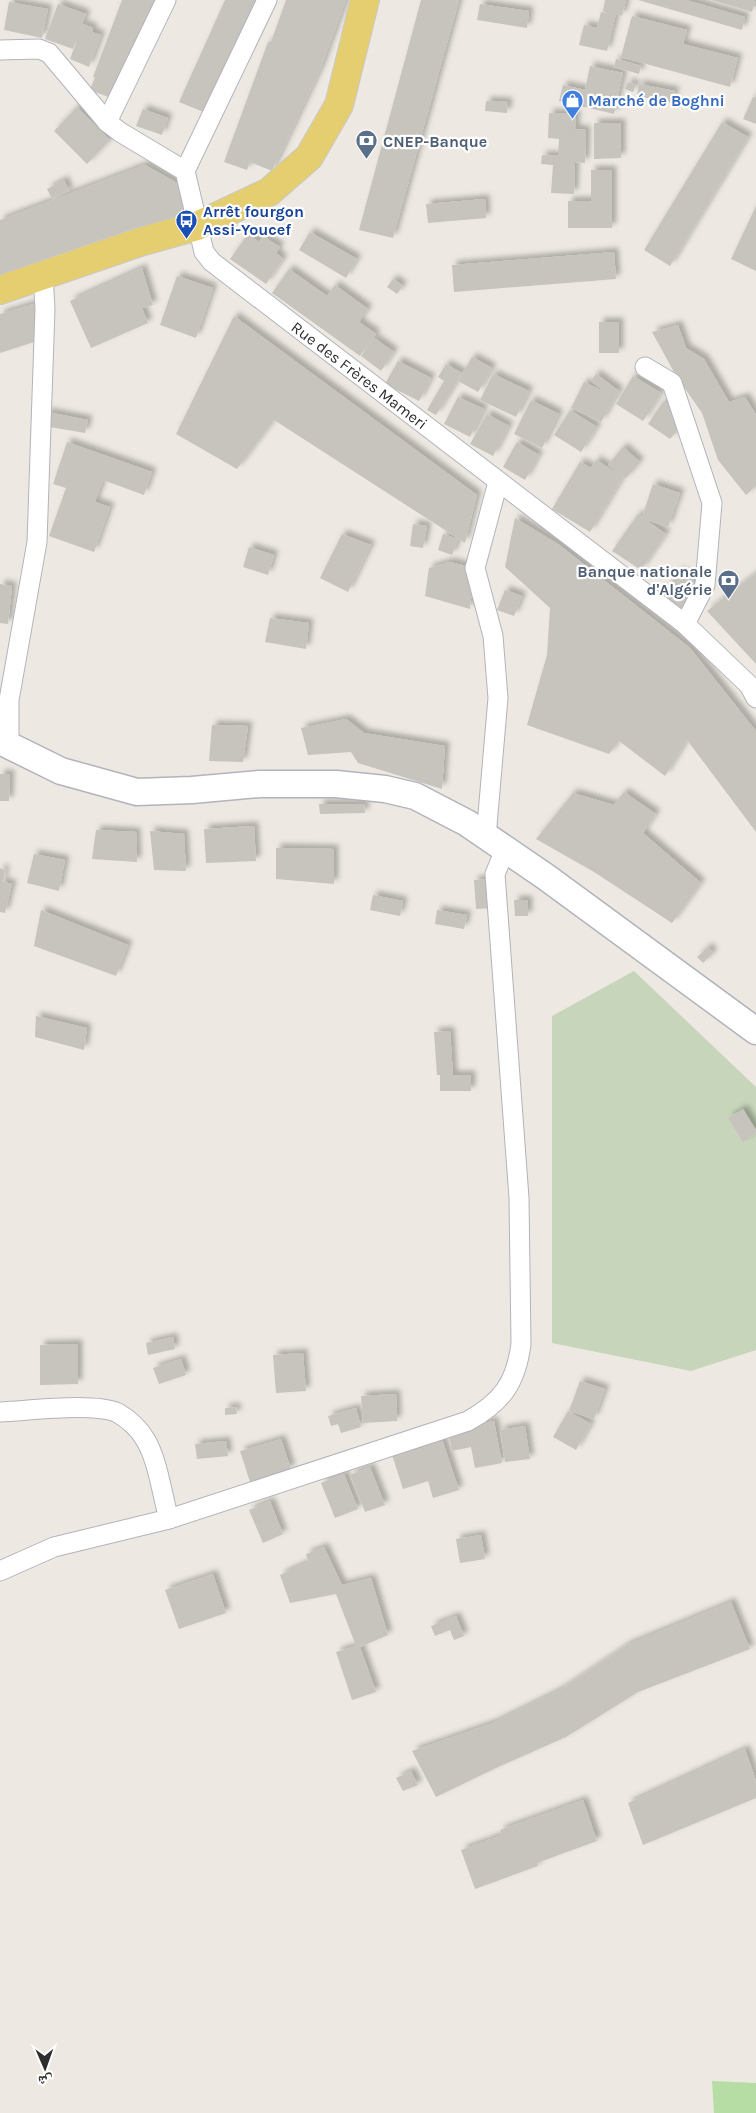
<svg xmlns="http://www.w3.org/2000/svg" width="756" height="2113" font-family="Karla,'Noto Naskh Arabic',sans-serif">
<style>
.green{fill:#b6dea4}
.cemetery{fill:#c7d6bb}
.building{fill:#c7c3bd;filter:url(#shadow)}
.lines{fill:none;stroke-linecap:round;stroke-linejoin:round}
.street-casing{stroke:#b2b3bc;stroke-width:21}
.secondary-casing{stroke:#b2b3bc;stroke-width:29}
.primary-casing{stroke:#c9c9c9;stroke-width:30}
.street{stroke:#fff;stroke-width:19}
.secondary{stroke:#fff;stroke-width:26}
.primary{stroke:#e5ce70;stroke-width:28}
.labels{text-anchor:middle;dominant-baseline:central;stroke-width:4.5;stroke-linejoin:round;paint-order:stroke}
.shop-label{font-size:16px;font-weight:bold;fill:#366cbe;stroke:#fff;text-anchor:start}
.service-label{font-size:16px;font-weight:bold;fill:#4e5e75;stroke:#fff;text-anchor:start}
.transit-label{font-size:16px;font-weight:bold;fill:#164399;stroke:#fff;text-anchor:start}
.street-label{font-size:16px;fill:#2e2e2e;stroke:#fff}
</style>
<defs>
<filter id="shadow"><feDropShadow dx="4.5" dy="-4.5" stdDeviation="2.5" flood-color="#0004"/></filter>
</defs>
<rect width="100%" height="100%" fill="#ede9e2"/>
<polygon class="green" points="712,2081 756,2083 756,2113 714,2113"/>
<polygon class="cemetery" points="634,971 756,1087 756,1350 691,1371 552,1343 552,1016"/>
<g class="building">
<polygon points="122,0 155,0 116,100 90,90 95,77 93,77"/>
<polygon points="225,0 259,0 206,113 179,102"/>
<polygon points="286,0 346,0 320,70 272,171 250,162 247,170 224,162 268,42 271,42"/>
<polygon points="421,0 459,0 393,238 359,230"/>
<polygon points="605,0 626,0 622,16 616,14 607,51 579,45 584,25 597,28 601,12 611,14 603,11"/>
<polygon points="638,0 686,0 745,17 742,30"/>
<polygon points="711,0 755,0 752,12"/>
<polygon points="9,2 48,9 42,38 4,30"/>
<polygon points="58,4 86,14 73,49 45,39"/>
<polygon points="480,4 529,11 527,28 477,20"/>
<polygon points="632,16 687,30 683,44 738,58 730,87 621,57"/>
<polygon points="83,24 93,28 92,32 101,35 89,67 70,59"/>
<polygon points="616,59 641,66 639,74 614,67"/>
<polygon points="590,66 623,73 614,114 559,101 563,85 585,90"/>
<polygon points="628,82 636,85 633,92 625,89"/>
<polygon points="639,84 675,91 672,103 637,96"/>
<polygon points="753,97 756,98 756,124 743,119"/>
<polygon points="486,101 508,102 507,113 485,111"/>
<polygon points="77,107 110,140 87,164 54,131"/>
<polygon points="143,109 168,118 162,135 136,126"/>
<polygon points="549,113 576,114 575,129 586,130 585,163 575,162 574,194 551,193 553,165 541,164 542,155 558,156 559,139 548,138"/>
<polygon points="722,122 748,137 670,266 644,250"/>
<polygon points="594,123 621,123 621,158 594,159"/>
<polygon points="145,165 177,183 185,219 0,275 0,220"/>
<polygon points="591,170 612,170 612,228 568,228 568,201 591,201"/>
<polygon points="64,180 69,191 52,199 47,189"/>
<polygon points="485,199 486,218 428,223 426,204"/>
<polygon points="756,206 756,271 731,259"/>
<polygon points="310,232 357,259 346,278 299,250"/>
<polygon points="248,234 259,242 263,236 280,247 276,253 283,259 266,284 230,259"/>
<polygon points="614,252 616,279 454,292 452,265"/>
<polygon points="142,268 153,305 142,308 148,323 91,348 70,301"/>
<polygon points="289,269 327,296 335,285 368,309 359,322 376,334 360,356 272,293"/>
<polygon points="177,276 213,288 196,338 160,325"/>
<polygon points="393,279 403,286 397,294 387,287"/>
<polygon points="37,303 37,341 0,353 0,314"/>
<polygon points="234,316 477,495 465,543 274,420 237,469 176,434"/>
<rect x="599" y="322" width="20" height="31"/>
<polygon points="678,325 686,348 704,359 729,402 745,397 756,415 756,486 746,495 718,460 702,413 675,374 652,332"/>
<polygon points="374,338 394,352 381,371 361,356"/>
<polygon points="472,357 492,368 478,392 458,381"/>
<polygon points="398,361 431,378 419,401 385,384"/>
<polygon points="446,364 462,373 436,415 427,410 444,381 438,377"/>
<polygon points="493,374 529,391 516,417 480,400"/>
<polygon points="596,374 619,391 601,422 571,408 584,382 605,392 591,381"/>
<polygon points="633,376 661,393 643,421 616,404"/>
<polygon points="458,397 484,409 470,437 444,424"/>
<polygon points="531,400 559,414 542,448 514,434"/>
<polygon points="662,403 677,405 683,424 670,439 648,424"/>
<polygon points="570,410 597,427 581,452 554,435"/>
<polygon points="47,412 88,420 85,433 44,426"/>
<polygon points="487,414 509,426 493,456 470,444"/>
<polygon points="67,442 152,472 144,495 103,480 95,502 110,507 94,552 49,536 66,488 53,484"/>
<polygon points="517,442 539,455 525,480 503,467"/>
<polygon points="623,447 640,462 625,479 623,477 590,532 552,509 580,462 591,468 596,460 622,476 608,465"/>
<polygon points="653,484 680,493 668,527 646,520 666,534 641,570 612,551 638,514 642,517"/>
<polygon points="515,518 558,544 690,648 756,731 756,832 687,740 665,776 619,741 609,754 527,725 547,655 550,608 505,567"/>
<polygon points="413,524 427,526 423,548 410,546"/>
<polygon points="342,534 371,545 348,592 320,578"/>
<polygon points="443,534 458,539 452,555 438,550"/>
<polygon points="249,547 274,555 268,575 243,567"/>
<polygon points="450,562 474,568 470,609 425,596 429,568"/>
<polygon points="679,571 700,585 683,610 662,595"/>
<polygon points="756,573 756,664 707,611"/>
<polygon points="0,584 12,586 8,624 0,623"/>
<polygon points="505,590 522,596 514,616 497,610"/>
<polygon points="270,618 309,623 306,649 265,642"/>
<polygon points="346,719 364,733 445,746 442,789 358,763 351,752 308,755 301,728"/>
<polygon points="212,725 248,726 243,762 209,761"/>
<polygon points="0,774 10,774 9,801 0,801"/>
<polygon points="624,792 656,814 643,833 701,883 672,923 594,872 536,839 573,793 614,805"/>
<polygon points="319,804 364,804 365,813 320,814"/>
<polygon points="254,826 256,861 206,863 204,829"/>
<polygon points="96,830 136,832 137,862 92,859"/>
<polygon points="150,831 184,834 186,871 154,870"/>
<polygon points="276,848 334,849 334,884 276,879"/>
<polygon points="34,854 65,860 59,891 27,883"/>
<polygon points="0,868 5,870 3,882 12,884 5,913 0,912"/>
<polygon points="490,879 492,908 476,909 474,880"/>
<polygon points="373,895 403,901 400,916 370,910"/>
<polygon points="514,900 528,900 528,916 515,916"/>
<polygon points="41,910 128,945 116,976 34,946"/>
<polygon points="437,910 467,915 464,929 435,924"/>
<polygon points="708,947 713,953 703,963 697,957"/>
<polygon points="36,1016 87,1028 84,1050 35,1037"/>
<polygon points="450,1031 453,1075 446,1075 471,1075 471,1091 440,1091 440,1075 437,1075 434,1032"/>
<polygon points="743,1109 756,1130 756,1133 743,1142 728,1118"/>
<polygon points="173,1337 175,1349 148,1355 146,1343"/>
<polygon points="78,1344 78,1384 40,1385 40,1345"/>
<polygon points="303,1353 306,1391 276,1393 273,1355"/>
<polygon points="181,1359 186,1375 159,1384 153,1368"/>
<polygon points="580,1381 605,1389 594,1419 569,1411"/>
<polygon points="396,1394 397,1421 363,1423 361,1396"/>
<polygon points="236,1407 237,1414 225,1415 225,1408"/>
<polygon points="356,1408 361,1427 341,1433 338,1424 331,1426 328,1416"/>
<polygon points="568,1411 591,1424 576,1450 553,1437"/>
<polygon points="494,1421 502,1463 475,1468 471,1447 452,1451 448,1430"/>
<polygon points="525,1426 530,1459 505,1462 500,1430"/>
<polygon points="281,1439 291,1469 250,1482 240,1451"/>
<polygon points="442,1439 459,1490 433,1498 428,1481 403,1489 392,1455"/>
<polygon points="226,1441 228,1456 197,1459 195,1444"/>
<polygon points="370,1467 385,1505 365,1512 350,1475"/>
<polygon points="344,1474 358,1509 335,1518 321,1483"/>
<polygon points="270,1501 283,1534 263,1543 249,1510"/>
<polygon points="481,1535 485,1559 460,1563 456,1539"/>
<polygon points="324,1547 342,1585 371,1578 388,1635 360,1647 376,1692 352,1700 336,1652 356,1646 336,1594 290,1603 280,1575 308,1562 306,1554"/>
<polygon points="213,1574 226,1613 179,1629 165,1590"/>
<polygon points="731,1602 750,1649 638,1692 566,1737 496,1768 436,1797 412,1751 493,1723 560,1690 627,1645"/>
<polygon points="456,1616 464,1636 454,1640 450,1630 435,1636 431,1626"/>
<polygon points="745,1749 756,1781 756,1798 643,1845 628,1803"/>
<polygon points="411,1771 418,1785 403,1791 396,1778"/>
<polygon points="583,1800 597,1841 537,1863 538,1866 475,1889 461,1850 502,1835 500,1830"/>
</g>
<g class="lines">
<defs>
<g id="street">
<path id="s1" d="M0,50l39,-1 10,4 58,69 13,10 65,39 19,81 8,10 473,362 64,61 7,13"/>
<polyline points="107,122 166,0"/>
<polyline points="185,171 267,0"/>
<polyline points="645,367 672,383 712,503 705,585 685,624"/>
<polyline points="9,745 9,700 37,542 45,309 43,274"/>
<polyline points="486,837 498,698 493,636 475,568 498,482"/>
<path d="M0,1412c29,-1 93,-10 118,1 10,6 21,16 27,26 13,21 17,56 24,80"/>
<path d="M0,1571l54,-24 115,-28 299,-98c34,-19 48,-38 53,-77l-2,-146 -24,-324 10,-24"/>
</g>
<polyline id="secondary" points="0,741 61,771 137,792 192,790 259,784 336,784 385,789 415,796 467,823 546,877 756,1031"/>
<polyline id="primary" points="0,290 140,242 197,226 269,192 309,157 339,105 365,0"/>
</defs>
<use href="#street" class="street-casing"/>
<use href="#secondary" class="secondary-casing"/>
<use href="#primary" class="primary-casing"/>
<use href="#street" class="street"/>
<use href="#secondary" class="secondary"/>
<use href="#primary" class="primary"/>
</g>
<defs>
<symbol id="shop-pin" viewBox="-11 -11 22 30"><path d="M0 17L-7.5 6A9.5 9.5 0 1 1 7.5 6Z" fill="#3f7fe0" stroke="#fff"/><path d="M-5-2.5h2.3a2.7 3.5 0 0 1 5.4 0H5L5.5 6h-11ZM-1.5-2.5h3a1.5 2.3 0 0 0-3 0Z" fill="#fff"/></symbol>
<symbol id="bank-pin" viewBox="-11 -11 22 30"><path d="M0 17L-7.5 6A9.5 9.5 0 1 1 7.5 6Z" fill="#5c6f8a" stroke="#fff"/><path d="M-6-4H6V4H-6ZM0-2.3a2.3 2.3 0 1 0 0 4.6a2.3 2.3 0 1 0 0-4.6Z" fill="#fff"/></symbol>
<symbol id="bus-pin" viewBox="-11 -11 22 30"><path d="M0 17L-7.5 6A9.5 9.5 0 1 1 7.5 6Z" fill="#1a4fb4" stroke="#fff"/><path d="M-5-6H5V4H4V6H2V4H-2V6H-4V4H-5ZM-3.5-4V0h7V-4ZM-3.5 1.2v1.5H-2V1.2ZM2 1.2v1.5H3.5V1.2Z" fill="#fff"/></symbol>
</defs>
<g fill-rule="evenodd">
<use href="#shop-pin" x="560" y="88" width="25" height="34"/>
<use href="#bank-pin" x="354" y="128" width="25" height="34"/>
<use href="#bus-pin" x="174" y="208" width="25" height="34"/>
<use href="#bank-pin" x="716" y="568" width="25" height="34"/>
</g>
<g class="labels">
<g class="shop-label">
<text x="588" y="100">Marché de Boghni</text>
</g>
<g class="service-label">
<text x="383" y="141">CNEP-Banque</text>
<text x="712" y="571" text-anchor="end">Banque nationale<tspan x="712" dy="18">d'Algérie</tspan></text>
</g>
<g class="transit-label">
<text x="203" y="211">Arrêt fourgon<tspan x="203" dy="18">Assi-Youcef</tspan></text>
</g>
<g class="street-label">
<text stroke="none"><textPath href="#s1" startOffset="514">Rue des Frères Mameri</textPath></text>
</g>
</g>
<g transform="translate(45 2068) rotate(178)" stroke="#ffffff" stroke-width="4" paint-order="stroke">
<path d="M0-4L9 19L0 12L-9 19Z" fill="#2e2e2e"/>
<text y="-8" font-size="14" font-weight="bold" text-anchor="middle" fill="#2e2e2e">ش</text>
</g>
</svg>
